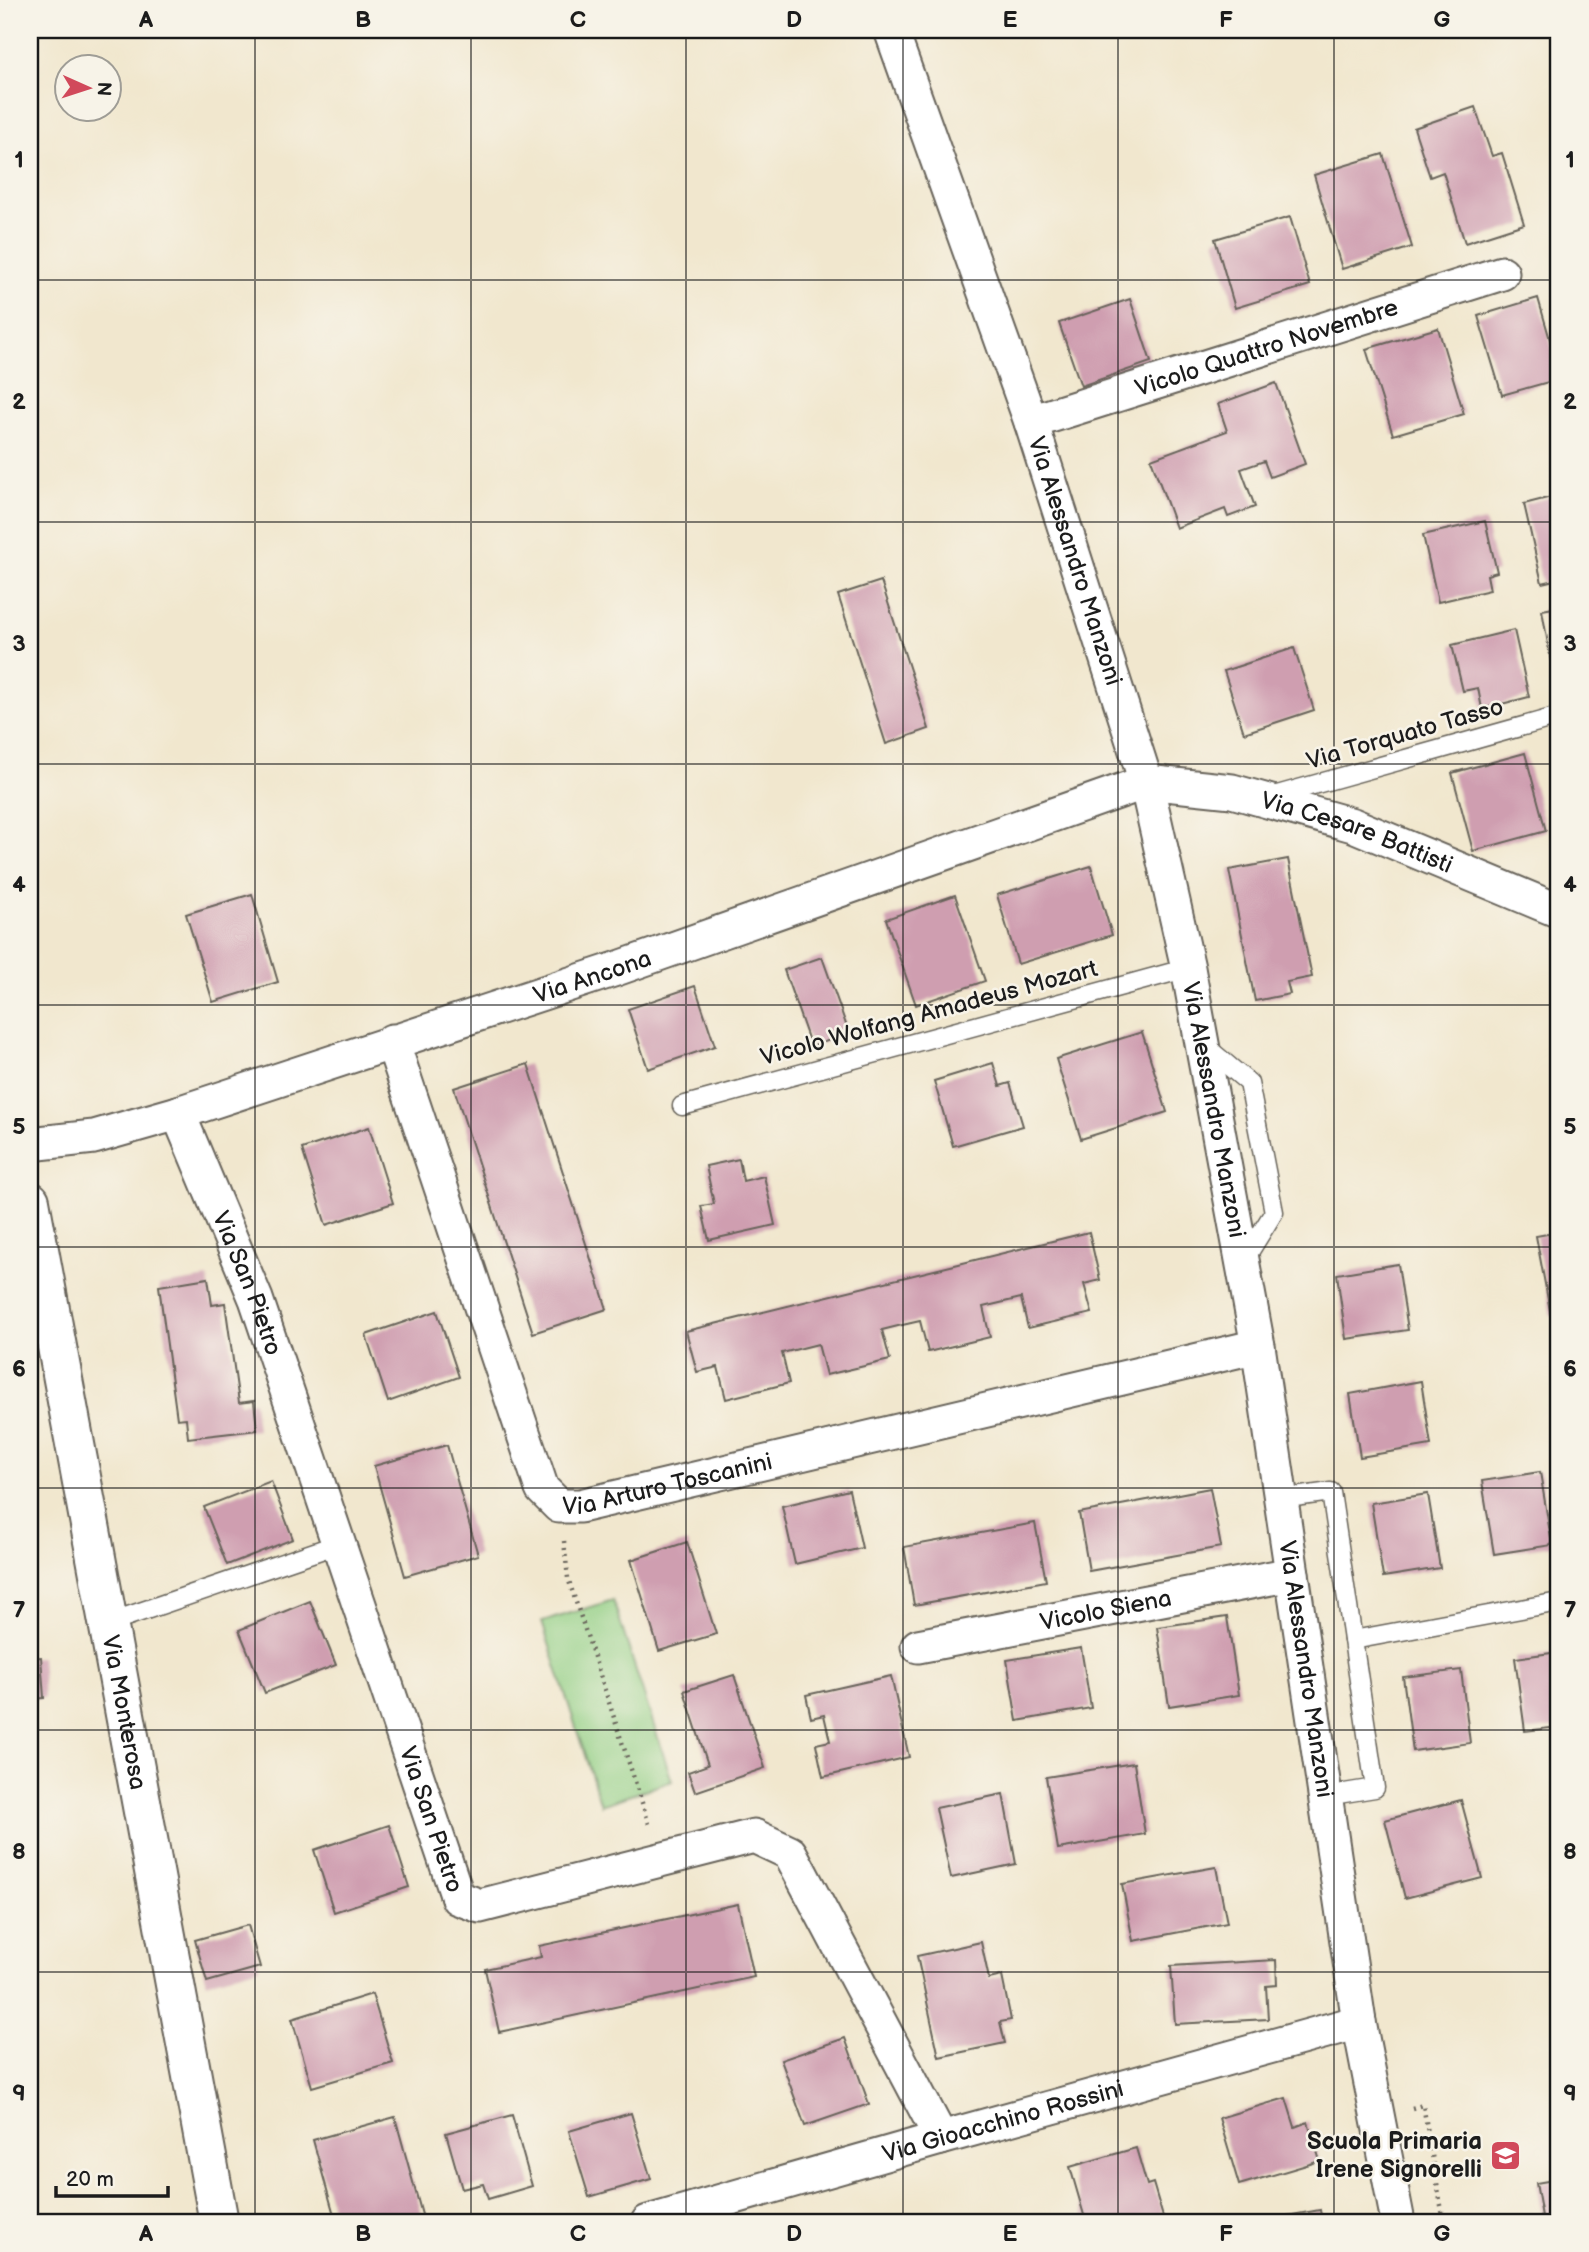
<svg xmlns="http://www.w3.org/2000/svg" width="1589" height="2252" font-family="'Balsamiq Sans',sans-serif">
<style>
.green{fill:#92cf84;stroke:#577650;stroke-width:2}
.building{fill:#cf9eb0}
.lines{fill:none;stroke-linecap:round;stroke-linejoin:round}
.service-casing{stroke:#67635a;stroke-width:21}
.minor-casing{stroke:#67635a;stroke-width:37}
.secondary-casing{stroke:#67635a;stroke-width:42}
.path{stroke:#67635a;stroke-width:4.5;stroke-dasharray:2 5;stroke-linecap:butt}
.service{stroke:#fff;stroke-width:18}
.minor{stroke:#fff;stroke-width:33}
.secondary{stroke:#fff;stroke-width:38}
.grid{fill:none;stroke:#1c1c1c;stroke-width:2;stroke-opacity:0.55}
.labels{text-anchor:middle;dominant-baseline:central;stroke-width:5;stroke-linejoin:round;paint-order:stroke}
.street-label{font-size:24px;fill:#1c1c1c;stroke:#f7f3e8}
.poi-label{font-size:24px;font-weight:bold;fill:#1c1c1c;stroke:#f7f3e8;text-anchor:end}
.neatline{fill:none;stroke:#1c1c1c;stroke-width:2.5}
.grid-label{font-size:23px;text-anchor:middle;font-weight:bold;fill:#1c1c1c}
</style>
<rect width="100%" height="100%" fill="#f7f3e8"/>
<filter id="ink" filterUnits="userSpaceOnUse"><feTurbulence type="fractalNoise" baseFrequency=".0143" numOctaves="2"/><feDisplacementMap in="SourceGraphic" scale="14" xChannelSelector="R" yChannelSelector="G"/><feConvolveMatrix kernelMatrix="1 2 1 2 8 2 1 2 1" color-interpolation-filters="sRGB"/></filter>
<filter id="wash" filterUnits="userSpaceOnUse"><feTurbulence type="fractalNoise" baseFrequency=".00686" numOctaves="4" result="noise"/><feDisplacementMap in="SourceGraphic" scale="28" xChannelSelector="R" yChannelSelector="G"/><feGaussianBlur stdDeviation="1.57" result="paint"/><feColorMatrix in="noise" values="0 0 0 0 0 0 0 0 0 0 0 0 0 0 0 0 0 1.4 0 .05"/><feComposite in="paint" operator="in"/></filter>
<g filter="url(#wash)">
<rect width="100%" height="100%" fill="#f1e7ce"/>
<polygon class="green" points="613,1600 672,1781 601,1805 542,1622"/>
<g id="blocks">
<g class="building">
<polygon points="1475,107 1492,156 1502,153 1524,224 1465,243 1443,172 1430,177 1414,128"/>
<polygon points="1383,154 1412,247 1342,269 1314,175"/>
<polygon points="1290,217 1310,285 1235,308 1215,239"/>
<polygon points="1538,298 1559,371 1559,379 1502,395 1478,316"/>
<polygon points="1130,299 1151,362 1081,386 1059,323"/>
<polygon points="1438,328 1464,414 1393,435 1366,349"/>
<polygon points="1276,383 1305,464 1270,477 1264,461 1241,469 1255,507 1228,517 1225,509 1176,528 1151,459 1227,431 1218,404"/>
<polygon points="1559,495 1559,579 1542,583 1524,504"/>
<polygon points="1485,521 1497,572 1487,575 1490,590 1438,602 1423,535"/>
<polygon points="881,581 929,729 886,744 838,595"/>
<polygon points="1559,607 1559,672 1553,673 1542,610"/>
<polygon points="1514,630 1529,697 1482,709 1478,688 1463,691 1452,645"/>
<polygon points="1294,648 1314,710 1244,733 1224,671"/>
<polygon points="1525,753 1546,831 1473,851 1452,773"/>
<polygon points="1288,859 1312,977 1287,982 1290,994 1255,1001 1229,870"/>
<polygon points="1091,866 1112,935 1018,964 997,895"/>
<polygon points="252,894 278,982 213,1002 186,914"/>
<polygon points="955,895 985,981 916,1005 886,919"/>
<polygon points="822,957 849,1033 811,1047 784,970"/>
<polygon points="695,986 715,1046 648,1069 628,1009"/>
<polygon points="1142,1032 1167,1112 1081,1139 1056,1059"/>
<polygon points="993,1063 1000,1086 1010,1083 1023,1126 953,1146 934,1081"/>
<polygon points="528,1064 607,1309 533,1333 454,1088"/>
<polygon points="369,1127 393,1203 326,1225 302,1149"/>
<polygon points="739,1159 743,1181 764,1176 775,1225 709,1240 701,1206 714,1204 706,1166"/>
<polygon points="1089,1232 1100,1280 1084,1284 1092,1313 1028,1328 1021,1298 1000,1303 983,1307 990,1337 928,1352 920,1321 898,1326 882,1330 890,1360 826,1375 818,1344 782,1353 789,1383 726,1399 718,1367 697,1372 686,1331"/>
<polygon points="1559,1232 1559,1314 1551,1316 1536,1236"/>
<polygon points="1398,1264 1408,1330 1346,1339 1337,1274"/>
<polygon points="208,1278 212,1305 225,1303 239,1403 254,1401 257,1430 188,1438 186,1418 177,1419 159,1286"/>
<polygon points="437,1311 459,1377 388,1402 366,1335"/>
<polygon points="1421,1381 1431,1445 1360,1457 1350,1394"/>
<polygon points="447,1445 478,1555 405,1576 374,1466"/>
<polygon points="1540,1472 1552,1545 1494,1554 1482,1481"/>
<polygon points="271,1481 293,1539 227,1565 204,1507"/>
<polygon points="1210,1488 1221,1547 1089,1571 1079,1513"/>
<polygon points="849,1490 862,1548 795,1564 782,1506"/>
<polygon points="1428,1494 1440,1568 1383,1577 1371,1503"/>
<polygon points="1035,1523 1046,1581 914,1605 904,1547"/>
<polygon points="687,1542 716,1634 659,1651 631,1560"/>
<polygon points="310,1601 336,1665 265,1693 239,1630"/>
<polygon points="1227,1617 1239,1695 1169,1706 1157,1627"/>
<polygon points="1081,1648 1091,1708 1017,1721 1007,1660"/>
<polygon points="1559,1652 1559,1727 1525,1731 1515,1658"/>
<polygon points="41,1657 44,1698 30,1699 30,1658"/>
<polygon points="1461,1670 1470,1743 1413,1751 1403,1677"/>
<polygon points="734,1675 765,1768 695,1792 688,1772 708,1765 684,1691"/>
<polygon points="891,1676 909,1757 823,1777 816,1744 830,1741 824,1715 811,1718 806,1695"/>
<polygon points="1134,1763 1145,1834 1058,1849 1046,1777"/>
<polygon points="1003,1794 1016,1864 951,1878 936,1808"/>
<polygon points="1461,1800 1482,1878 1405,1898 1385,1820"/>
<polygon points="389,1825 409,1887 334,1912 314,1850"/>
<polygon points="1216,1867 1227,1923 1133,1941 1122,1884"/>
<polygon points="738,1904 754,1977 499,2032 485,1969 541,1957 539,1946"/>
<polygon points="248,1925 260,1967 207,1982 195,1940"/>
<polygon points="981,1942 989,1979 1002,1976 1011,2020 1000,2022 1005,2043 939,2057 917,1956"/>
<polygon points="1276,1960 1277,1985 1266,1986 1268,2019 1175,2024 1171,1966"/>
<polygon points="372,1994 393,2063 312,2087 292,2019"/>
<polygon points="845,2038 869,2104 805,2126 781,2060"/>
<polygon points="1286,2098 1295,2127 1308,2122 1320,2161 1239,2185 1219,2118"/>
<polygon points="631,2113 651,2179 589,2197 569,2131"/>
<polygon points="512,2115 532,2186 488,2199 483,2184 462,2189 446,2133"/>
<polygon points="395,2117 424,2222 336,2222 313,2140"/>
<polygon points="1136,2148 1147,2185 1153,2183 1163,2217 1144,2222 1086,2222 1070,2167"/>
<polygon points="1559,2179 1559,2222 1543,2222 1536,2183"/>
<polygon points="1320,2210 1322,2222 1259,2222 1259,2221"/>
</g>
</g>
</g>
<g filter="url(#ink)">
<use href="#blocks" fill-opacity="0" stroke="#67635a" stroke-width="2"/>
<g class="lines">
<defs>
<g id="service">
<polyline points="1270,797 1559,716"/>
<polyline points="1205,1046 1249,1083 1274,1212 1243,1262"/>
<polyline points="682,1106 1188,968"/>
<polyline points="1280,1499 1331,1492 1375,1788 1326,1796"/>
<polyline points="108,1623 338,1544"/>
<polyline points="1353,1640 1559,1602"/>
</g>
<g id="minor">
<path id="s1" d="M891,30l140,392 115,360 42,186 70,378 101,676 39,200"/>
<path id="s2" d="M1031,422l471,-149"/>
<path id="s3" d="M392,1041l150,448 17,17h21l678,-160"/>
<path id="s4" d="M178,1113l78,186 202,599 22,8 274,-70 36,17 151,285"/>
<path id="s5" d="M30,1144l64,-7 84,-24 438,-144 530,-187 86,9 121,34 206,86"/>
<path id="s6" d="M918,1646l374,-72"/>
<path id="s7" d="M648,2222l293,-84 418,-116"/>
</g>
<g id="secondary">
<path id="s8" d="M30,1201l189,1021"/>
</g>
</defs>
<use href="#service" class="service-casing"/>
<use href="#minor" class="minor-casing"/>
<use href="#secondary" class="secondary-casing"/>
<g class="path">
<polyline points="564,1541 568,1578 650,1827"/>
<polyline points="1412,2108 1423,2105 1444,2222"/>
</g>
<use href="#service" class="service"/>
<use href="#minor" class="minor"/>
<use href="#secondary" class="secondary"/>
</g>
</g>
<path class="grid" d="M255,30v2192M471,30v2192M686,30v2192M903,30v2192M1118,30v2192M1334,30v2192M30,280h1529M30,522h1529M30,764h1529M30,1005h1529M30,1247h1529M30,1488h1529M30,1730h1529M30,1972h1529"/>
<defs>
<symbol id="school-square" viewBox="-11 -11 22 22"><rect x="-9" y="-9" width="18" height="18" rx="4" fill="#d1495b" stroke="#f7f3e8"/><path d="M0-5L7-2L0 1L-7-2ZM-4 1L0 2.5L4 1V4Q0 6-4 4Z" fill="#fff"/></symbol>
</defs>
<g fill-rule="evenodd">
<use href="#school-square" x="1488" y="2138" width="35" height="35"/>
</g>
<g class="labels">
<g class="street-label">
<text stroke="none"><textPath href="#s2" startOffset="247">Vicolo Quattro Novembre</textPath></text>
<text stroke="none"><textPath href="#s1" startOffset="562">Via Alessandro Manzoni</textPath></text>
<text transform="translate(1405 734) rotate(-16)">Via Torquato Tasso</text>
<text stroke="none"><textPath href="#s5" startOffset="1393">Via Cesare Battisti</textPath></text>
<text stroke="none"><textPath href="#s5" startOffset="588">Via Ancona</textPath></text>
<text transform="translate(929 1013) rotate(-15)">Vicolo Wolfang Amadeus Mozart</text>
<text stroke="none"><textPath href="#s1" startOffset="1129">Via Alessandro Manzoni</textPath></text>
<text stroke="none"><textPath href="#s4" startOffset="184">Via San Pietro</textPath></text>
<text stroke="none"><textPath href="#s3" startOffset="607">Via Arturo Toscanini</textPath></text>
<text stroke="none"><textPath href="#s6" startOffset="191">Vicolo Siena</textPath></text>
<text stroke="none"><textPath href="#s1" startOffset="1696">Via Alessandro Manzoni</textPath></text>
<text stroke="none"><textPath href="#s8" startOffset="520">Via Monterosa</textPath></text>
<text stroke="none"><textPath href="#s4" startOffset="751">Via San Pietro</textPath></text>
<text stroke="none"><textPath href="#s7" startOffset="369">Via Gioacchino Rossini</textPath></text>
</g>
<g class="poi-label">
<text x="1482" y="2141">Scuola Primaria<tspan x="1482" dy="28">Irene Signorelli</tspan></text>
</g>
</g>
<rect width="1589" height="2252" fill="none" stroke="#f7f3e8" stroke-width="77"/>
<g transform="translate(88 88) rotate(93)"><circle r="33" fill="#f7f3e8" stroke="#9f9d96" stroke-width="2"/>
<path d="M0-5L12 26L0 18L-12 26Z" fill="#d1495b"/>
<text y="-10" font-size="19" font-weight="bold" text-anchor="middle" fill="#1c1c1c">N</text>
</g>
<path d="M56 2186v10h112v-10" fill="none" stroke="#1c1c1c" stroke-width="3.5"/>
<text x="66" y="2186" font-size="21" fill="#1c1c1c" stroke="#f7f3e8" stroke-width="5" paint-order="stroke">20 m</text>
<rect x="38" y="38" width="1512" height="2176" class="neatline"/>
<g class="grid-label">
<text x="146" y="27">A</text>
<text x="363" y="27">B</text>
<text x="578" y="27">C</text>
<text x="794" y="27">D</text>
<text x="1010" y="27">E</text>
<text x="1226" y="27">F</text>
<text x="1442" y="27">G</text>
<text x="19" y="167">1</text>
<text x="1570" y="167">1</text>
<text x="19" y="409">2</text>
<text x="1570" y="409">2</text>
<text x="19" y="651">3</text>
<text x="1570" y="651">3</text>
<text x="19" y="892">4</text>
<text x="1570" y="892">4</text>
<text x="19" y="1134">5</text>
<text x="1570" y="1134">5</text>
<text x="19" y="1376">6</text>
<text x="1570" y="1376">6</text>
<text x="19" y="1617">7</text>
<text x="1570" y="1617">7</text>
<text x="19" y="1859">8</text>
<text x="1570" y="1859">8</text>
<text x="19" y="2101">9</text>
<text x="1570" y="2101">9</text>
<text x="146" y="2241">A</text>
<text x="363" y="2241">B</text>
<text x="578" y="2241">C</text>
<text x="794" y="2241">D</text>
<text x="1010" y="2241">E</text>
<text x="1226" y="2241">F</text>
<text x="1442" y="2241">G</text>
</g>
</svg>
